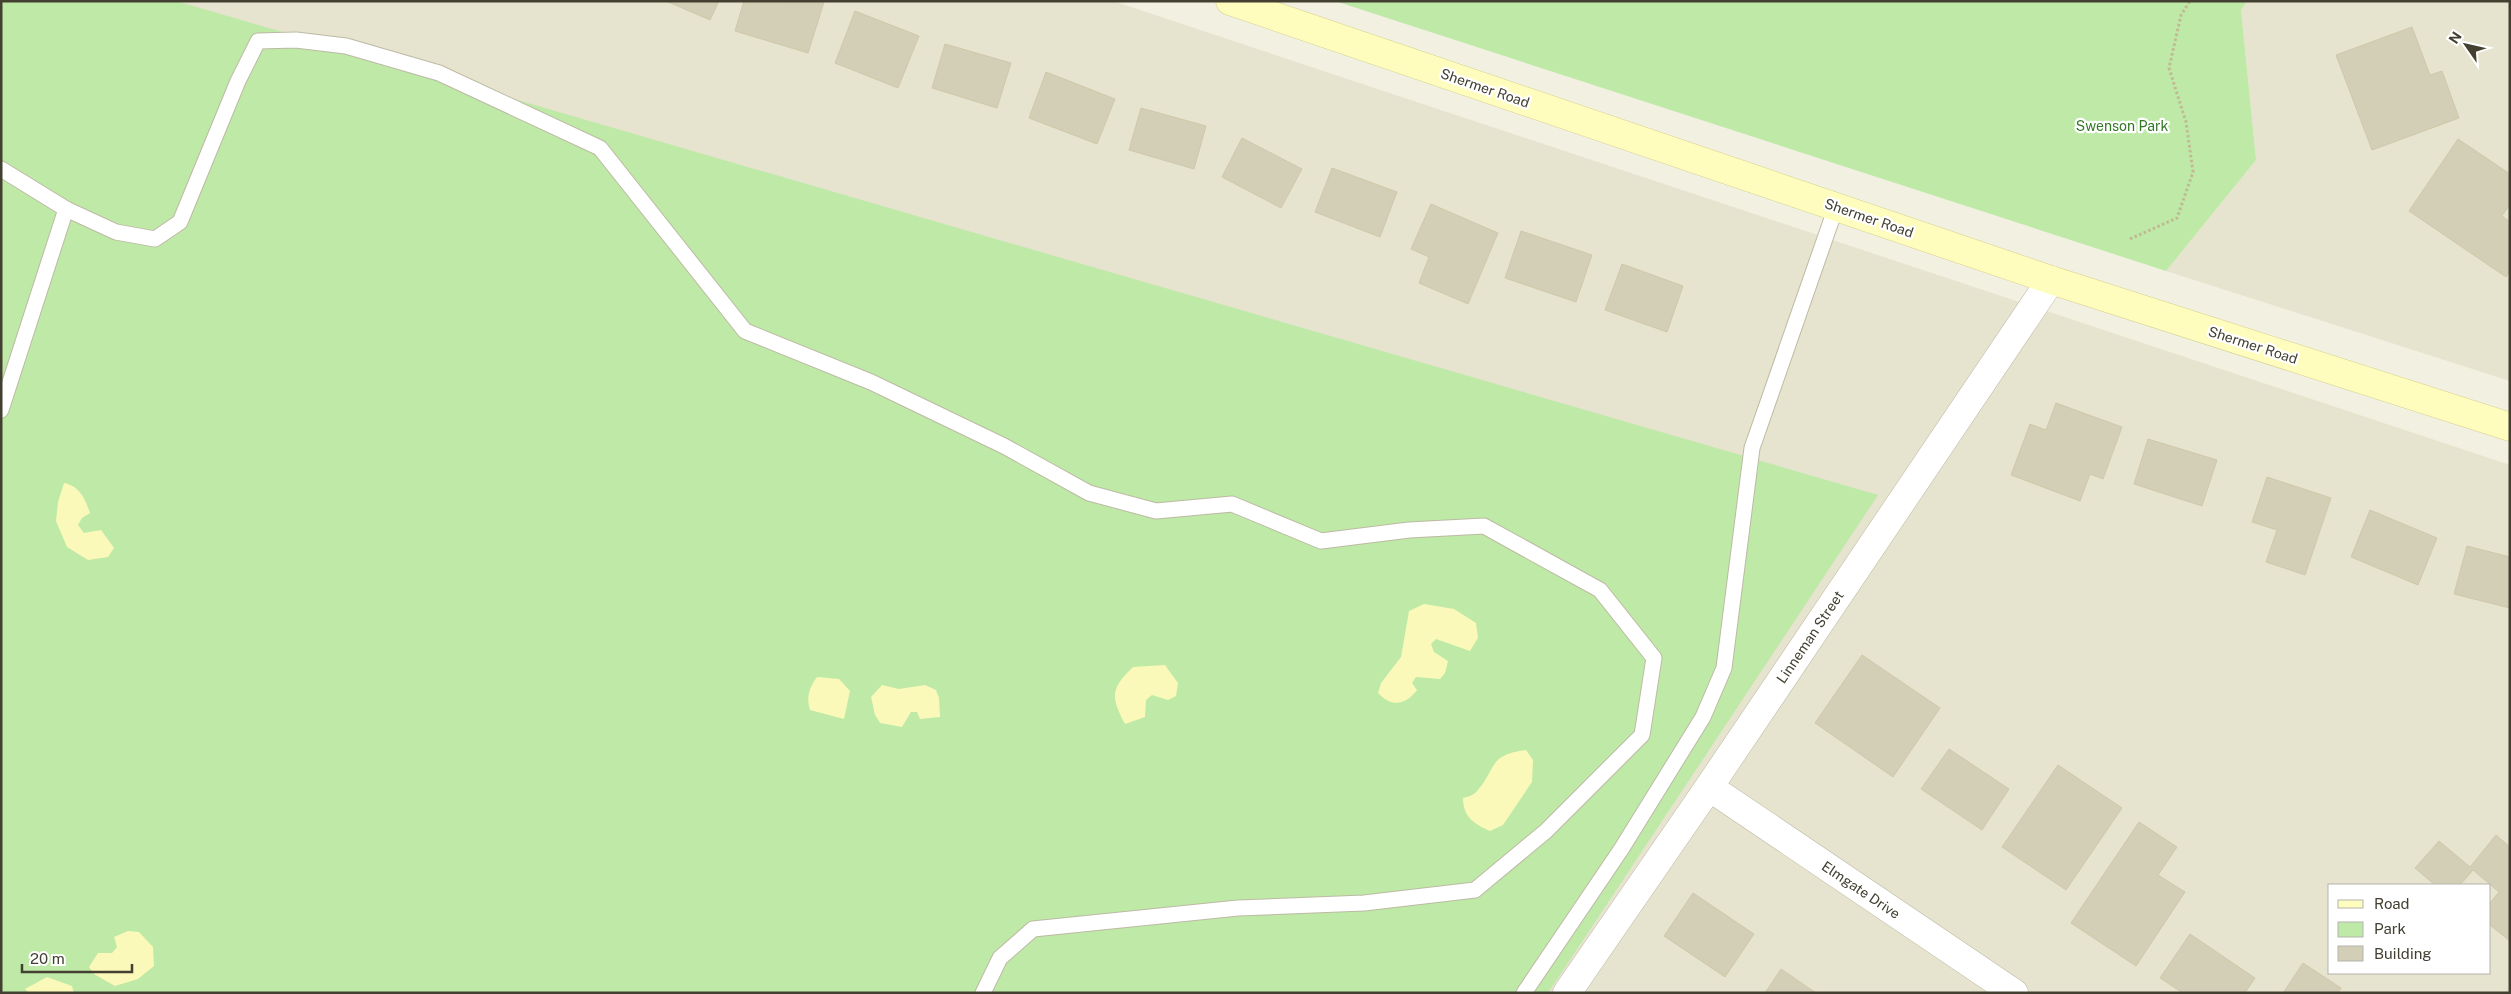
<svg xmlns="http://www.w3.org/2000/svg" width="2511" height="994" font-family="'Public Sans',sans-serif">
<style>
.residential{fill:#e6e3cf;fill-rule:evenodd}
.green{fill:#bee9a7}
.sand{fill:#faf9b9}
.building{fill:#d3ceb6;stroke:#cfc8a9}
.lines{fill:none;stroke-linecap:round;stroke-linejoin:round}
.service-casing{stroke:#bdbaa4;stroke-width:17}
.minor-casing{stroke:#bdbaa4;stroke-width:29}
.secondary-casing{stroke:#d4d08e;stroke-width:29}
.path{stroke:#c0b994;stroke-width:3;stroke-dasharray:2.5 2.5;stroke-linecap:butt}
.service{stroke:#fff;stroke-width:15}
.minor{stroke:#fff;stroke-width:28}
.secondary{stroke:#fffdbe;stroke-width:28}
.labels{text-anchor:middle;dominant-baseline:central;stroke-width:4.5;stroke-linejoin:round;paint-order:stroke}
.street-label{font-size:14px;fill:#434032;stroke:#fff}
.park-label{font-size:14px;fill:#327723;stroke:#fff}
</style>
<rect width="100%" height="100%" fill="#f2f0e1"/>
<g class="residential">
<path d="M1,1h1112l1397,464v528h-2509zM2330,885h160v88h-160z"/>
<polygon points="2247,1 2510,1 2510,381 2166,271 2256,160 2241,10"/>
</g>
<g class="green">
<polygon points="1,1 176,1 1878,495 1548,993 1,993"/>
<polygon points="1335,1 2247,1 2241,10 2256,160 2166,271"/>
</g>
<g class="sand">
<path d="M64,483c16,3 21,16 26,30l-8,5 -4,7 6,8 17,-3 13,18 -6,9 -20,3 -21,-13 -11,-26 2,-19z"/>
<path d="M1424,604l30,5 22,14 2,15 -8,13 -34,-12 -5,5 3,8 14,9 -3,12 -5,6 -24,-2 -4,6 5,7c-12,16 -26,17 -39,3l3,-10 20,-26 8,-46z"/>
<path d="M1165,665l13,18 -2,13 -8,4 -16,-5 -6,5 -1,17 -20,7c-14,-27 -15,-35 8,-57z"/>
<path d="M817,677l22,2 11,12 -6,28 -34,-9c-4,-13 -1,-22 7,-33z"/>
<polygon points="882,685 899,689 925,685 936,690 939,698 940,717 920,719 917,712 911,712 902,727 880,723 875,715 871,697"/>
<path d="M1526,750l7,10 -1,22 -29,43 -13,6c-16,-7 -27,-14 -27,-33 4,-1 11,-3 14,-7 20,-22 10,-36 49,-41z"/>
<polygon points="128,931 139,932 153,947 154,966 138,979 115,986 94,974 89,967 98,953 112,953 117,947 114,937"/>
<polygon points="47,977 72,986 74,993 29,993 25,989"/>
</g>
<g class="building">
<polygon points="666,1 719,1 710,20"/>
<polygon points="744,1 824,2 808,53 735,31"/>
<polygon points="855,11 919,36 898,88 835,63"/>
<polygon points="2412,27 2430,75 2442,71 2459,118 2372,150 2336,55"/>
<polygon points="945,44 1011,63 997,108 932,88"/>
<polygon points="1046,72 1115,99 1097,144 1029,118"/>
<polygon points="1141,108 1206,126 1194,169 1129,150"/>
<polygon points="1242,138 1302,169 1281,208 1222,177"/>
<polygon points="2458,139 2510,174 2510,204 2502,216 2510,222 2510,271 2506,277 2409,211"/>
<polygon points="1332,168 1397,192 1380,237 1315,212"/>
<polygon points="1431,204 1498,233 1468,304 1419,283 1429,257 1411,249"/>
<polygon points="1521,231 1592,255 1576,302 1505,278"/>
<polygon points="1622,264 1683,286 1667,332 1605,310"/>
<polygon points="2056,403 2122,427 2103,479 2090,474 2080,501 2011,475 2030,424 2046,430"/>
<polygon points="2148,439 2217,460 2202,506 2134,484"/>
<polygon points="2267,477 2331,498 2305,575 2266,562 2277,530 2252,522"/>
<polygon points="2370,510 2437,538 2418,585 2351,557"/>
<polygon points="2467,546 2510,557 2510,608 2454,594"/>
<polygon points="1862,655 1940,708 1893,777 1815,723"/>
<polygon points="1949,749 2009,789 1982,830 1921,789"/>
<polygon points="2058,765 2122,808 2066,890 2002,847"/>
<polygon points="2139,822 2177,847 2158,875 2185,892 2136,966 2071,923"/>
<polygon points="2496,835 2510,847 2510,941 2490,925 2490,903 2499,892 2473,870 2460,885 2435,885 2415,868 2439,841 2470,867"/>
<polygon points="1693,893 1754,934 1725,977 1664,936"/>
<polygon points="2190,934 2255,978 2245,993 2183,993 2160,978"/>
<polygon points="2303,963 2341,988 2338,993 2283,993"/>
<polygon points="1781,969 1816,993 1765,993"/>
</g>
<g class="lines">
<defs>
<g id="service">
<polyline points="1,169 66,209 1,410"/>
<polyline points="66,209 116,232 155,239 180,222 238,81 258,41 296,40 346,46 439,73 600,148 745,331 871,382 1004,446 1089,493 1156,511 1232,504 1321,541 1409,530 1484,526 1600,590 1654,658 1642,735 1546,831 1475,890 1364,903 1238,908 1033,929 1000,958 983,993"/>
<polyline points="1524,993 1622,848 1703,717 1724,668 1752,448 1836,207"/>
</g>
<g id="minor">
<polyline points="1709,787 2014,993"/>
<polyline points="1567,993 1709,787 2051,280"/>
</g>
<polyline id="secondary" points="1230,1 2051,280 2510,427"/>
</defs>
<use href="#service" class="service-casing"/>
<use href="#minor" class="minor-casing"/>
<use href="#secondary" class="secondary-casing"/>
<polyline class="path" points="2130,239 2177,218 2193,172 2186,122 2169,68 2181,15 2190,1"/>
<use href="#service" class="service"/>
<use href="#minor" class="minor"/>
<use href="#secondary" class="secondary"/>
</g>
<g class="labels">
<g class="street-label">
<text transform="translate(1485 88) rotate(19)">Shermer Road</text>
<text transform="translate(1869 218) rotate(19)">Shermer Road</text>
<text transform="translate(2253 345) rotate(18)">Shermer Road</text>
<text transform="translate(1810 637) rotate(-56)">Linneman Street</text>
<text transform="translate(1861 890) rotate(34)">Elmgate Drive</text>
</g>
<g class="park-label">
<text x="2122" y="126">Swenson Park</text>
</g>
</g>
<rect width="2511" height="994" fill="none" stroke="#434032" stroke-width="5"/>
<rect x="2328" y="884" width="162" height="90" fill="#ffffff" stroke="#b4b3ad"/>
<rect x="2338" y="900" width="25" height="8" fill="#fffdbe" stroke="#b4b3ad"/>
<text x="2374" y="909" font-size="15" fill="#434032">Road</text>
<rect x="2338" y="922" width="25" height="15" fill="#bee9a7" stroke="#b4b3ad"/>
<text x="2374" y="934" font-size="15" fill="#434032">Park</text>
<rect x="2338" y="946" width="25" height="15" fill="#d3ceb6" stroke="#b4b3ad"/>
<text x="2374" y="959" font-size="15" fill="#434032">Building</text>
<g transform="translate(2466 45) rotate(304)" stroke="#ffffff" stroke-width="4" paint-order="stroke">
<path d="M0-4L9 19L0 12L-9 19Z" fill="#434032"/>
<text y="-8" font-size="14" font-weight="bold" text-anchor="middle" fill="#434032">N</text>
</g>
<path d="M22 964v8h110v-8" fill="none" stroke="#434032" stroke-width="2.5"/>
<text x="30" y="964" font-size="15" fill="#434032" stroke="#ffffff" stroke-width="4" paint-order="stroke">20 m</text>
</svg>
